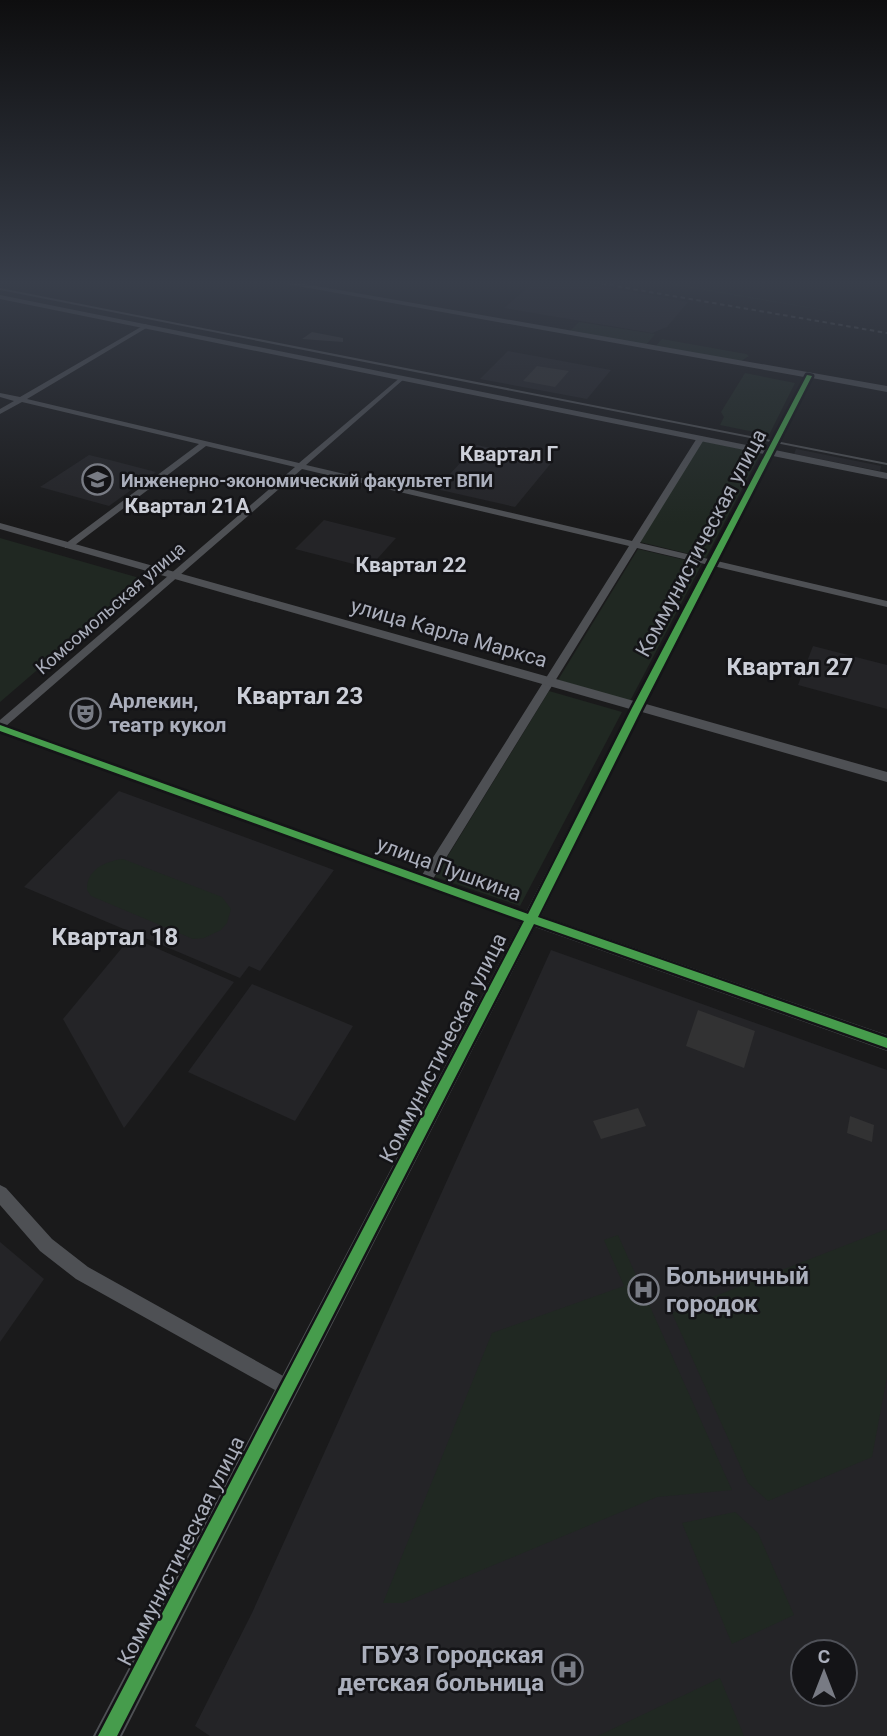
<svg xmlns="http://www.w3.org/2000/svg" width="887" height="1736" font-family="Roboto,sans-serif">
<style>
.built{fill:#242427;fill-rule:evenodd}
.green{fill:#202822}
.building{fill:#323233}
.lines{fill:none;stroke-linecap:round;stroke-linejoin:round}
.minor{fill:#4e5054;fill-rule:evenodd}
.tertiary{fill:#4e5054;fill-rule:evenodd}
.tram{stroke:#4e5053;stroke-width:2}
.rail{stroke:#4e5053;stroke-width:2;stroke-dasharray:4.5 3.5;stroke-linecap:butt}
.cycleway-casing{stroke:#141417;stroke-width:5}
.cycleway{fill:#469c4c;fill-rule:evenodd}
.labels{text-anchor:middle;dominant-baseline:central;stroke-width:5;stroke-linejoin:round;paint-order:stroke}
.far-poi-label{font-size:18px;font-weight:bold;fill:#abafbc;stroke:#141417;text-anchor:start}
.far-street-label{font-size:18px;fill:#abafbc;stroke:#141417}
.far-quarter-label{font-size:21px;font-weight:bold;fill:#cccfd8;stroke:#141417}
.street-label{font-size:21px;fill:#abafbc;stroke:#141417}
.poi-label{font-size:21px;font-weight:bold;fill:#abafbc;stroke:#141417;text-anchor:start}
.quarter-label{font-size:24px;font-weight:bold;fill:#cccfd8;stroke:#141417}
.near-poi-label{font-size:24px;font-weight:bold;fill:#abafbc;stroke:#141417;text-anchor:start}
</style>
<rect width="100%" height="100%" fill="#1a1a1b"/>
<g class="built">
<polygon points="521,281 570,281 688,302 667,327 652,333 504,308 532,284"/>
<polygon points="508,351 611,370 587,399 480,379"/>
<polygon points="477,445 552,462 515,507 436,489"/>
<polygon points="796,449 881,466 880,471 794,454"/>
<polygon points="89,455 110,460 156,472 109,506 40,487"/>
<polygon points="324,520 396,538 369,568 295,549"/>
<polygon points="813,646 887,665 887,709 798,685"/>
<polygon points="119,791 334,870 260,971 249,966 240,978 24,887"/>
<polygon points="131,937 234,982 124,1128 63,1019"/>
<path d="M551,950l336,120v666h-677l-15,-10 57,-113zM803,1652h42v42h-42z"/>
<polygon points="252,984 353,1026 295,1121 188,1072"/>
<polygon points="0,1242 44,1279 0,1342"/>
</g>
<g class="green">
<polygon points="648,281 661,281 887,321"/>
<polygon points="579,322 655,334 646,345 570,331"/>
<polygon points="662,339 746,354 749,356 741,361 656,346"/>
<polygon points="745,373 795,383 769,435 720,425 724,417 721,412"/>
<polygon points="702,441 761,453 706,558 640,542"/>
<polygon points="0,538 143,579 0,702"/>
<polygon points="638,549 702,564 630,701 558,680"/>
<polygon points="549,691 622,712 520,906 435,877"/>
<path d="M123,859l99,38 9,12 -4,14 -6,7 -17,8 -11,1 -102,-43 -4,-6c-1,-20 18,-29 36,-31z"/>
<polygon points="887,1229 887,1377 872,1457 768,1501 748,1483 672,1313"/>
<polygon points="618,1235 732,1490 657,1497 403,1603 383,1603 492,1333 624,1286 604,1240"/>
<polygon points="735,1512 758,1533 794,1615 732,1644 682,1523"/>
<polygon points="720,1678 744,1736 597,1736 604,1733"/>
</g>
<g class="building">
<polygon points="312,332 343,338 343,342 302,339"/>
<polygon points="537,366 569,371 555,387 523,381"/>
<polygon points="698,1010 755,1031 744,1068 686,1046"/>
<polygon points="638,1108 646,1126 601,1139 593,1121"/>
<polygon points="850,1116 874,1125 872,1142 847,1133"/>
</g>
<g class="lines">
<g class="minor">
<path d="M146,324l2,3 -121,72 272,64 103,-87 3,2 -1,1 -98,86 326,76 65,-103 4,-2 4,2 -65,105 247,58v6l-250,-59 -204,331 103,36 1,4 -1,4 -5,1 -531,-192v-12l295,-253 -89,-21 -135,102h-6v-4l134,-100 -177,-42 -22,12v-5l14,-8 -14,-4v-4l20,4zM302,469l327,77 -207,329 -416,-149z"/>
<polygon points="0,1185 6,1188 52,1239 88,1267 294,1382 297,1388 294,1394 288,1397 282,1394 76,1279 40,1251 0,1205"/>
</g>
<polygon class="tertiary" points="270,281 288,281 887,386 887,392 812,378 775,450 887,473 887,479 773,456 646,704 887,772 887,782 642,712 541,916 887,1035 887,1051 535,927 122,1736 93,1736 523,918 630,709 0,529 0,523 634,701 764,454 0,299 0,295 766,449 804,377"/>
<polyline class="tram" points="0,289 887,464"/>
<polyline class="rail" points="586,281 887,333"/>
<defs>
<polygon id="cycleway" points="807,375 812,376 642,708 538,917 887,1038 887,1048 534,924 117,1736 98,1736 524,921 0,731 0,725 528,914 632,708"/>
</defs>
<use href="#cycleway" class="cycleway-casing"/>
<use href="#cycleway" class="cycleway"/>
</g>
<linearGradient id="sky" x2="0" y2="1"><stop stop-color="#0e0e0f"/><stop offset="0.54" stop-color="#383e4a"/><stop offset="1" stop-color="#383e4a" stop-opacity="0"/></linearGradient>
<rect width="887" height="524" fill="url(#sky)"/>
<defs>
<symbol id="university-ring" viewBox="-11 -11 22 22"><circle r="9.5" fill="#141417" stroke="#787b84" stroke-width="1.5"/><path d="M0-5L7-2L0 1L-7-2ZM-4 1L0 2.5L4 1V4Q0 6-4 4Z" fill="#787b84"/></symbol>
<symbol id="theatre-ring" viewBox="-11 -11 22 22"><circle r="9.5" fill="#141417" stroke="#787b84" stroke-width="1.5"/><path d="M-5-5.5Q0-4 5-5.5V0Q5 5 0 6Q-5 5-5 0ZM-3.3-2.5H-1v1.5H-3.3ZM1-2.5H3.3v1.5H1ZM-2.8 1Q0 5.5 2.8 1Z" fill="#787b84"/></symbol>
<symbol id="hospital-ring" viewBox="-11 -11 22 22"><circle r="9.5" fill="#141417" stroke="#787b84" stroke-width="1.5"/><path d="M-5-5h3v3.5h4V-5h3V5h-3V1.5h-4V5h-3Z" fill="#787b84"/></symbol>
</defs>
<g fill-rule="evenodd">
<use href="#university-ring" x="80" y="462" width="35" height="35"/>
<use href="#theatre-ring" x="68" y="696" width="35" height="35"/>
<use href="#hospital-ring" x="626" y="1272" width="35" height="35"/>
<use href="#hospital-ring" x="550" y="1652" width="35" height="35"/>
</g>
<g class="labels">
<g class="far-poi-label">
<text x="121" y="480">Инженерно-экономический факультет ВПИ</text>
</g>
<g class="far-street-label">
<text transform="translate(110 608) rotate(-41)">Комсомольская улица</text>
</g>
<g class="far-quarter-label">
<text x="509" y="454">Квартал Г</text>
<text x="187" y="506">Квартал 21А</text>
<text x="411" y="565">Квартал 22</text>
</g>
<g class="street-label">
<text transform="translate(701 543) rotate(-62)">Коммунистическая улица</text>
<text transform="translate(449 633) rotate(16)">улица Карла Маркса</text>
<text transform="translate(449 869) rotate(20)">улица Пушкина</text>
<text transform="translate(443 1048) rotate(-63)">Коммунистическая улица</text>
<text transform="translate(181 1551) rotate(-63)">Коммунистическая улица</text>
</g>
<g class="poi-label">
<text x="109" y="701">Арлекин,<tspan x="109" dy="24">театр кукол</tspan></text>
</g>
<g class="quarter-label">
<text x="790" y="667">Квартал 27</text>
<text x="300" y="696">Квартал 23</text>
<text x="115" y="937">Квартал 18</text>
</g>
<g class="near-poi-label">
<text x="666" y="1276">Больничный<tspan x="666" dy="28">городок</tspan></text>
<text x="544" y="1655" text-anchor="end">ГБУЗ Городская<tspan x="544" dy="28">детская больница</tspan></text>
</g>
</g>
<g transform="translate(824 1673)"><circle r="33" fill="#141417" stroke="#505259" stroke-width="2"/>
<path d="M0-5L12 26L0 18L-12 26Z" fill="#787b84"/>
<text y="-10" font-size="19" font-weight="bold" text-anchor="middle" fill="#abafbc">С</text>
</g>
</svg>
